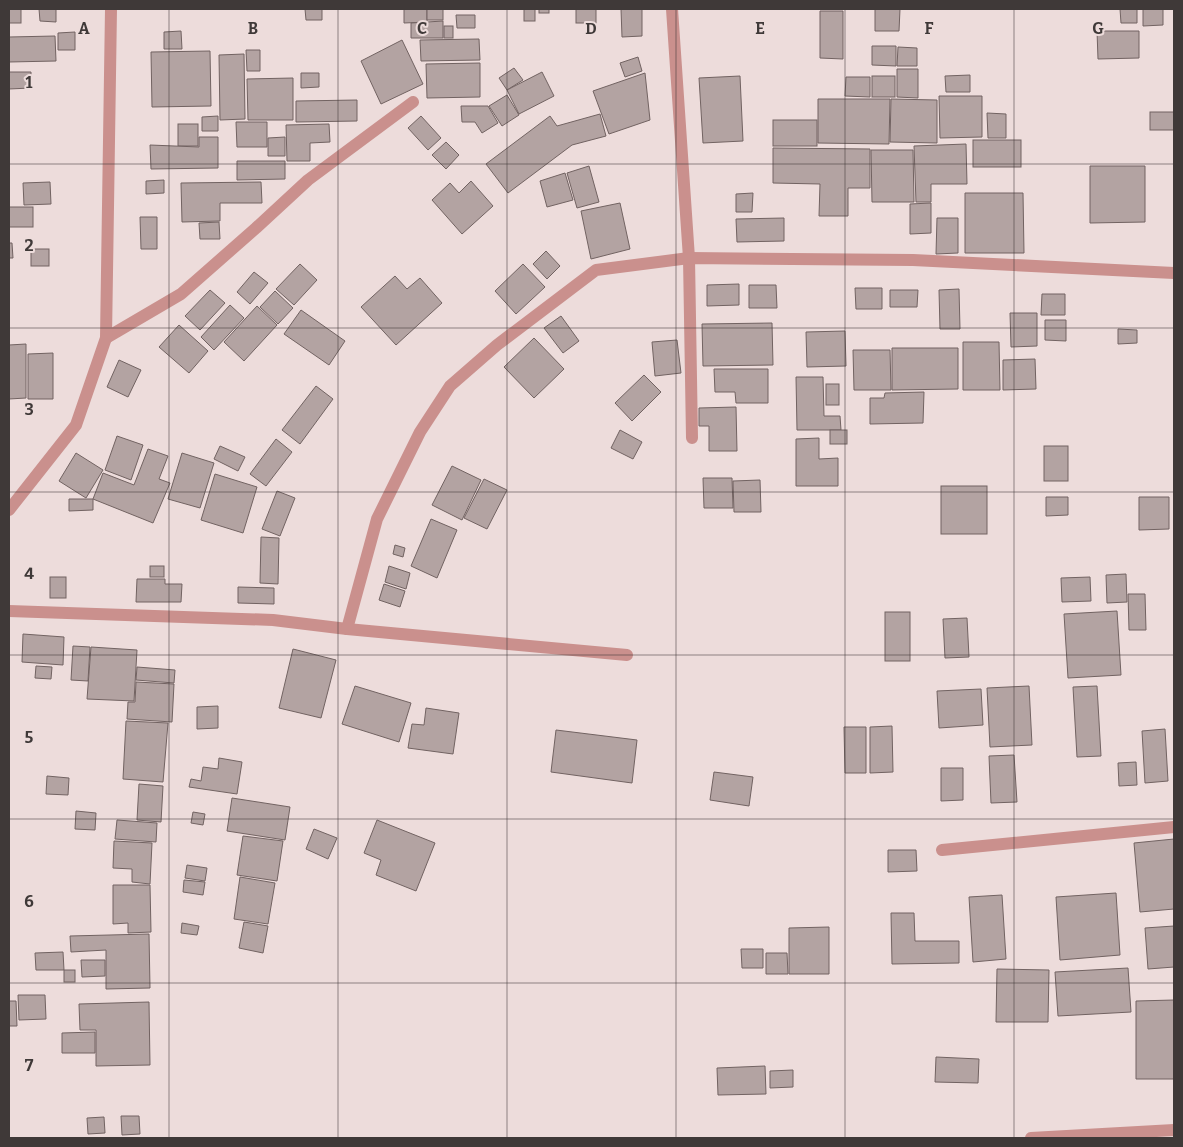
<svg xmlns="http://www.w3.org/2000/svg" width="1183" height="1147" font-family="Bitter,serif">
<style>
.building{fill:#b3a3a2;stroke:#726362}
.lines{fill:none;stroke-linecap:round;stroke-linejoin:round}
.street{stroke:#ca908d;stroke-width:12}
.grid{fill:none;stroke:#3f3938;stroke-width:1;stroke-opacity:0.55}
.grid-label{font-size:16px;text-anchor:middle;font-weight:bold;fill:#3f3938;stroke:#eddcdb;stroke-width:4;stroke-linejoin:round;paint-order:stroke}
</style>
<rect width="100%" height="100%" fill="#eddcdb"/>
<g class="building">
<rect x="9" y="9" width="12" height="14"/>
<polygon points="39,9 56,9 56,22 40,21"/>
<polygon points="305,9 322,9 322,20 306,20"/>
<polygon points="404,9 427,9 427,22 404,23"/>
<rect x="427" y="9" width="16" height="11"/>
<rect x="524" y="9" width="11" height="12"/>
<rect x="539" y="9" width="10" height="4"/>
<rect x="576" y="9" width="20" height="14"/>
<polygon points="621,9 642,9 642,36 622,37"/>
<polygon points="875,9 900,9 899,31 875,31"/>
<polygon points="1120,9 1137,9 1137,23 1121,23"/>
<polygon points="1143,9 1163,9 1163,25 1143,26"/>
<polygon points="820,11 843,11 843,59 820,58"/>
<polygon points="456,15 475,15 475,28 457,28"/>
<polygon points="443,21 443,38 411,38 411,23"/>
<rect x="444" y="26" width="9" height="12"/>
<polygon points="181,31 182,49 164,49 164,32"/>
<polygon points="1097,31 1139,31 1139,58 1098,59"/>
<polygon points="75,32 75,50 58,50 58,33"/>
<polygon points="55,36 56,61 9,62 9,37"/>
<polygon points="479,39 480,60 421,61 420,40"/>
<polygon points="402,40 423,84 381,104 361,61"/>
<polygon points="872,46 896,46 896,66 872,65"/>
<polygon points="898,47 917,48 917,66 897,66"/>
<polygon points="246,50 260,50 260,71 247,71"/>
<polygon points="210,51 211,106 152,107 151,52"/>
<polygon points="244,54 245,119 220,120 219,55"/>
<polygon points="638,57 642,71 625,77 620,63"/>
<polygon points="480,63 480,97 427,98 426,64"/>
<polygon points="514,68 523,80 507,90 499,78"/>
<polygon points="897,69 918,69 918,98 897,97"/>
<polygon points="9,72 31,72 31,88 9,89"/>
<polygon points="542,72 554,96 519,114 507,90"/>
<polygon points="301,73 319,73 319,87 301,88"/>
<polygon points="645,73 650,120 609,134 593,91"/>
<polygon points="970,75 970,92 946,92 945,76"/>
<polygon points="740,76 743,141 703,143 699,78"/>
<rect x="872" y="76" width="23" height="21"/>
<polygon points="846,77 870,77 870,97 845,96"/>
<polygon points="293,78 293,120 248,120 247,79"/>
<polygon points="507,95 519,115 502,126 489,106"/>
<polygon points="939,96 982,96 982,137 940,138"/>
<polygon points="818,99 890,99 889,144 818,143"/>
<polygon points="891,99 937,100 937,143 890,142"/>
<polygon points="357,100 357,121 296,122 296,101"/>
<polygon points="461,106 488,106 498,123 482,133 475,122 462,122"/>
<rect x="1150" y="112" width="24" height="18"/>
<polygon points="987,113 1006,114 1006,138 988,138"/>
<polygon points="600,114 606,136 572,145 508,193 486,164 550,116 557,126"/>
<polygon points="218,116 218,131 202,131 202,117"/>
<polygon points="421,116 441,138 428,150 408,128"/>
<rect x="773" y="120" width="44" height="26"/>
<polygon points="236,122 267,122 267,147 237,147"/>
<rect x="178" y="124" width="20" height="22"/>
<polygon points="329,124 330,142 310,143 310,161 287,161 286,125"/>
<polygon points="199,137 218,137 218,168 151,169 150,145 199,147"/>
<polygon points="285,137 285,156 268,156 268,138"/>
<rect x="973" y="140" width="48" height="27"/>
<polygon points="446,142 459,155 446,169 432,155"/>
<polygon points="966,144 967,184 931,184 931,202 916,202 914,146"/>
<polygon points="773,148 870,149 870,188 848,188 848,216 819,216 820,184 773,183"/>
<polygon points="871,150 913,150 914,202 872,202"/>
<polygon points="237,161 285,161 285,179 237,180"/>
<polygon points="589,166 599,202 577,208 567,173"/>
<polygon points="1090,166 1145,166 1145,222 1090,223"/>
<polygon points="565,173 573,200 547,207 540,181"/>
<polygon points="164,180 164,193 146,194 146,181"/>
<polygon points="471,181 493,206 462,234 432,200 450,183 459,193"/>
<polygon points="50,182 51,204 24,205 23,183"/>
<polygon points="261,182 262,203 220,203 220,221 182,222 181,183"/>
<polygon points="753,193 752,212 736,212 736,194"/>
<polygon points="965,193 1023,193 1024,253 965,253"/>
<polygon points="620,203 630,249 591,259 581,211"/>
<polygon points="931,203 931,233 910,234 910,204"/>
<rect x="9" y="207" width="24" height="20"/>
<polygon points="140,217 157,217 157,249 141,249"/>
<polygon points="784,218 784,241 737,242 736,219"/>
<polygon points="937,218 958,218 958,253 936,254"/>
<polygon points="219,222 220,239 200,239 199,223"/>
<polygon points="9,243 12,243 13,258 9,258"/>
<rect x="31" y="249" width="18" height="17"/>
<polygon points="546,251 560,266 547,279 533,264"/>
<polygon points="300,264 317,280 294,305 276,289"/>
<polygon points="523,264 545,287 516,314 495,291"/>
<polygon points="254,272 268,283 250,304 237,292"/>
<polygon points="395,276 407,289 420,278 442,303 396,345 361,307"/>
<polygon points="739,284 739,305 707,306 707,285"/>
<polygon points="749,285 776,285 777,308 749,308"/>
<polygon points="855,288 882,288 882,309 856,309"/>
<polygon points="959,289 960,329 940,329 939,290"/>
<polygon points="210,290 225,303 200,330 185,316"/>
<polygon points="890,290 918,290 917,307 890,307"/>
<polygon points="275,291 293,308 278,324 260,307"/>
<polygon points="1042,294 1065,294 1065,315 1041,315"/>
<polygon points="230,305 244,318 214,350 201,337"/>
<polygon points="257,306 277,325 244,361 224,342"/>
<polygon points="301,310 345,341 329,365 284,334"/>
<polygon points="1010,313 1037,313 1037,346 1011,347"/>
<polygon points="561,316 579,341 563,353 544,328"/>
<polygon points="1045,320 1066,320 1066,341 1045,340"/>
<polygon points="772,323 773,365 703,366 702,324"/>
<polygon points="179,325 208,351 189,373 159,347"/>
<polygon points="1118,329 1137,330 1137,343 1118,344"/>
<polygon points="845,331 846,366 807,367 806,332"/>
<polygon points="534,338 564,369 534,398 504,367"/>
<polygon points="677,340 681,373 655,376 652,342"/>
<polygon points="963,342 999,342 1000,390 963,390"/>
<polygon points="26,344 26,398 9,399 9,345"/>
<polygon points="892,348 958,348 958,389 892,390"/>
<polygon points="853,350 890,350 891,390 854,390"/>
<polygon points="53,353 53,399 28,399 28,354"/>
<polygon points="1035,359 1036,389 1003,390 1003,360"/>
<polygon points="119,360 141,370 128,397 107,387"/>
<polygon points="714,369 768,369 768,403 736,403 735,392 715,392"/>
<polygon points="644,375 661,392 632,421 615,403"/>
<polygon points="796,377 823,377 824,416 840,416 841,430 797,430"/>
<rect x="826" y="384" width="13" height="21"/>
<polygon points="316,386 333,399 300,444 282,430"/>
<polygon points="924,392 923,423 870,424 870,398 884,398 885,393"/>
<polygon points="736,407 737,451 709,451 709,426 699,426 699,408"/>
<polygon points="620,430 642,442 633,459 611,448"/>
<rect x="830" y="430" width="17" height="14"/>
<polygon points="117,436 143,445 131,480 105,470"/>
<polygon points="819,438 819,459 838,458 838,486 796,486 796,439"/>
<polygon points="276,439 292,452 266,486 250,474"/>
<polygon points="220,446 245,457 238,471 214,459"/>
<rect x="1044" y="446" width="24" height="35"/>
<polygon points="148,449 168,456 159,479 170,483 153,523 93,499 103,473 134,485"/>
<polygon points="76,453 103,470 86,498 59,481"/>
<polygon points="182,453 214,463 200,508 168,499"/>
<polygon points="452,466 481,480 462,520 432,505"/>
<polygon points="215,474 257,487 243,533 201,520"/>
<polygon points="703,478 732,478 733,508 704,508"/>
<polygon points="484,479 507,490 487,529 464,518"/>
<polygon points="760,480 761,512 734,512 733,481"/>
<rect x="941" y="486" width="46" height="48"/>
<polygon points="277,491 295,498 280,536 262,529"/>
<polygon points="1046,497 1068,497 1068,515 1046,516"/>
<polygon points="1139,497 1169,497 1169,529 1139,530"/>
<polygon points="69,499 93,499 93,510 69,511"/>
<polygon points="431,519 457,530 437,578 411,566"/>
<polygon points="261,537 279,538 278,584 260,583"/>
<polygon points="395,545 405,548 403,557 393,554"/>
<rect x="150" y="566" width="14" height="11"/>
<polygon points="389,566 410,573 406,589 385,582"/>
<polygon points="1126,574 1127,602 1107,603 1106,575"/>
<rect x="50" y="577" width="16" height="21"/>
<polygon points="1090,577 1091,601 1062,602 1061,578"/>
<polygon points="137,579 165,579 165,584 182,584 181,602 136,602"/>
<polygon points="384,584 405,591 400,607 379,600"/>
<polygon points="238,587 274,588 274,604 238,603"/>
<polygon points="1128,594 1145,594 1146,630 1129,630"/>
<polygon points="1117,611 1121,675 1068,678 1064,614"/>
<rect x="885" y="612" width="25" height="49"/>
<polygon points="967,618 969,657 945,658 943,619"/>
<polygon points="23,634 64,637 63,665 22,662"/>
<polygon points="73,646 90,647 88,681 71,680"/>
<polygon points="91,647 137,650 134,701 87,699"/>
<polygon points="293,649 336,660 321,718 279,708"/>
<polygon points="36,666 52,667 51,679 35,678"/>
<polygon points="137,667 175,670 174,683 136,680"/>
<polygon points="136,682 174,684 172,722 127,719 128,702 135,702"/>
<polygon points="355,686 411,703 399,742 342,724"/>
<polygon points="1029,686 1032,745 990,747 987,688"/>
<polygon points="1097,686 1101,756 1077,757 1073,687"/>
<polygon points="981,689 983,725 939,728 937,691"/>
<polygon points="218,706 218,728 197,729 197,707"/>
<polygon points="426,708 459,713 453,754 408,748 412,724 424,725"/>
<polygon points="126,721 168,723 163,782 123,779"/>
<polygon points="892,726 893,772 870,773 870,727"/>
<polygon points="844,727 866,727 866,773 845,773"/>
<polygon points="1165,729 1168,781 1145,783 1142,731"/>
<polygon points="556,730 637,740 632,783 551,772"/>
<polygon points="1014,755 1017,802 991,803 989,756"/>
<polygon points="219,758 242,762 237,794 189,787 191,779 201,781 203,767 218,769"/>
<polygon points="1136,762 1137,785 1119,786 1118,763"/>
<polygon points="941,768 963,768 963,800 941,801"/>
<polygon points="714,772 753,777 749,806 710,800"/>
<polygon points="47,776 69,778 68,795 46,794"/>
<polygon points="139,784 163,786 161,822 137,820"/>
<polygon points="232,798 290,807 285,840 227,831"/>
<polygon points="76,811 96,813 95,830 75,829"/>
<polygon points="193,812 205,814 203,825 191,823"/>
<polygon points="117,820 157,823 156,842 115,839"/>
<polygon points="377,820 435,843 416,891 376,875 381,860 364,853"/>
<polygon points="314,829 337,838 328,859 306,849"/>
<polygon points="243,836 283,841 277,881 237,875"/>
<polygon points="1174,839 1174,909 1140,912 1134,843"/>
<polygon points="114,841 152,843 150,884 132,882 132,869 113,868"/>
<polygon points="888,850 916,850 917,871 888,872"/>
<polygon points="187,865 207,868 205,881 185,878"/>
<polygon points="240,877 275,883 268,924 234,919"/>
<polygon points="184,880 205,882 203,895 183,892"/>
<polygon points="113,885 150,885 151,932 128,933 128,923 113,924"/>
<polygon points="1116,893 1120,955 1060,960 1056,897"/>
<polygon points="1002,895 1006,959 973,962 969,897"/>
<polygon points="891,913 914,913 915,941 959,941 959,963 892,964"/>
<polygon points="244,922 268,926 263,953 239,948"/>
<polygon points="182,923 199,926 197,935 181,933"/>
<polygon points="1174,926 1174,967 1148,969 1145,928"/>
<polygon points="829,927 829,974 789,974 789,928"/>
<polygon points="149,934 150,988 106,989 106,950 71,952 70,936"/>
<polygon points="741,949 763,949 763,968 742,968"/>
<polygon points="63,952 64,970 36,970 35,953"/>
<polygon points="766,953 787,953 788,974 766,974"/>
<polygon points="81,960 105,960 105,976 82,977"/>
<polygon points="1128,968 1131,1012 1058,1016 1055,972"/>
<polygon points="997,969 1049,970 1048,1022 996,1022"/>
<rect x="64" y="970" width="11" height="12"/>
<polygon points="18,995 45,995 46,1019 19,1020"/>
<polygon points="1174,1000 1174,1079 1136,1079 1136,1001"/>
<polygon points="9,1001 16,1001 17,1026 9,1026"/>
<polygon points="149,1002 150,1065 96,1066 96,1030 80,1030 79,1004"/>
<polygon points="95,1032 95,1053 62,1053 62,1033"/>
<polygon points="936,1057 979,1059 978,1083 935,1082"/>
<polygon points="765,1066 766,1094 718,1095 717,1068"/>
<polygon points="793,1070 793,1087 770,1088 770,1071"/>
<polygon points="121,1116 139,1116 140,1134 122,1135"/>
<polygon points="104,1117 105,1133 88,1134 87,1118"/>
</g>
<g class="lines">
<g class="street">
<polyline points="672,9 689,258 692,438"/>
<polyline points="106,338 181,294 256,228 308,180 413,102"/>
<polyline points="9,510 76,425 106,338 111,9"/>
<polyline points="9,611 273,620 347,629 627,655"/>
<polyline points="347,629 377,519 420,432 450,386 497,345 596,270 689,258 913,260 1174,273"/>
<polyline points="942,850 1174,827"/>
<polyline points="1031,1138 1174,1130"/>
</g>
</g>
<path class="grid" d="M169,9v1129M338,9v1129M507,9v1129M676,9v1129M845,9v1129M1014,9v1129M9,164h1165M9,328h1165M9,492h1165M9,655h1165M9,819h1165M9,983h1165"/>
<g class="grid-label">
<text x="84" y="34">A</text>
<text x="253" y="34">B</text>
<text x="422" y="34">C</text>
<text x="591" y="34">D</text>
<text x="760" y="34">E</text>
<text x="929" y="34">F</text>
<text x="1098" y="34">G</text>
<text x="29" y="88">1</text>
<text x="29" y="251">2</text>
<text x="29" y="415">3</text>
<text x="29" y="579">4</text>
<text x="29" y="743">5</text>
<text x="29" y="907">6</text>
<text x="29" y="1071">7</text>
</g>
<rect width="1183" height="1147" fill="none" stroke="#3f3938" stroke-width="20"/>
</svg>
